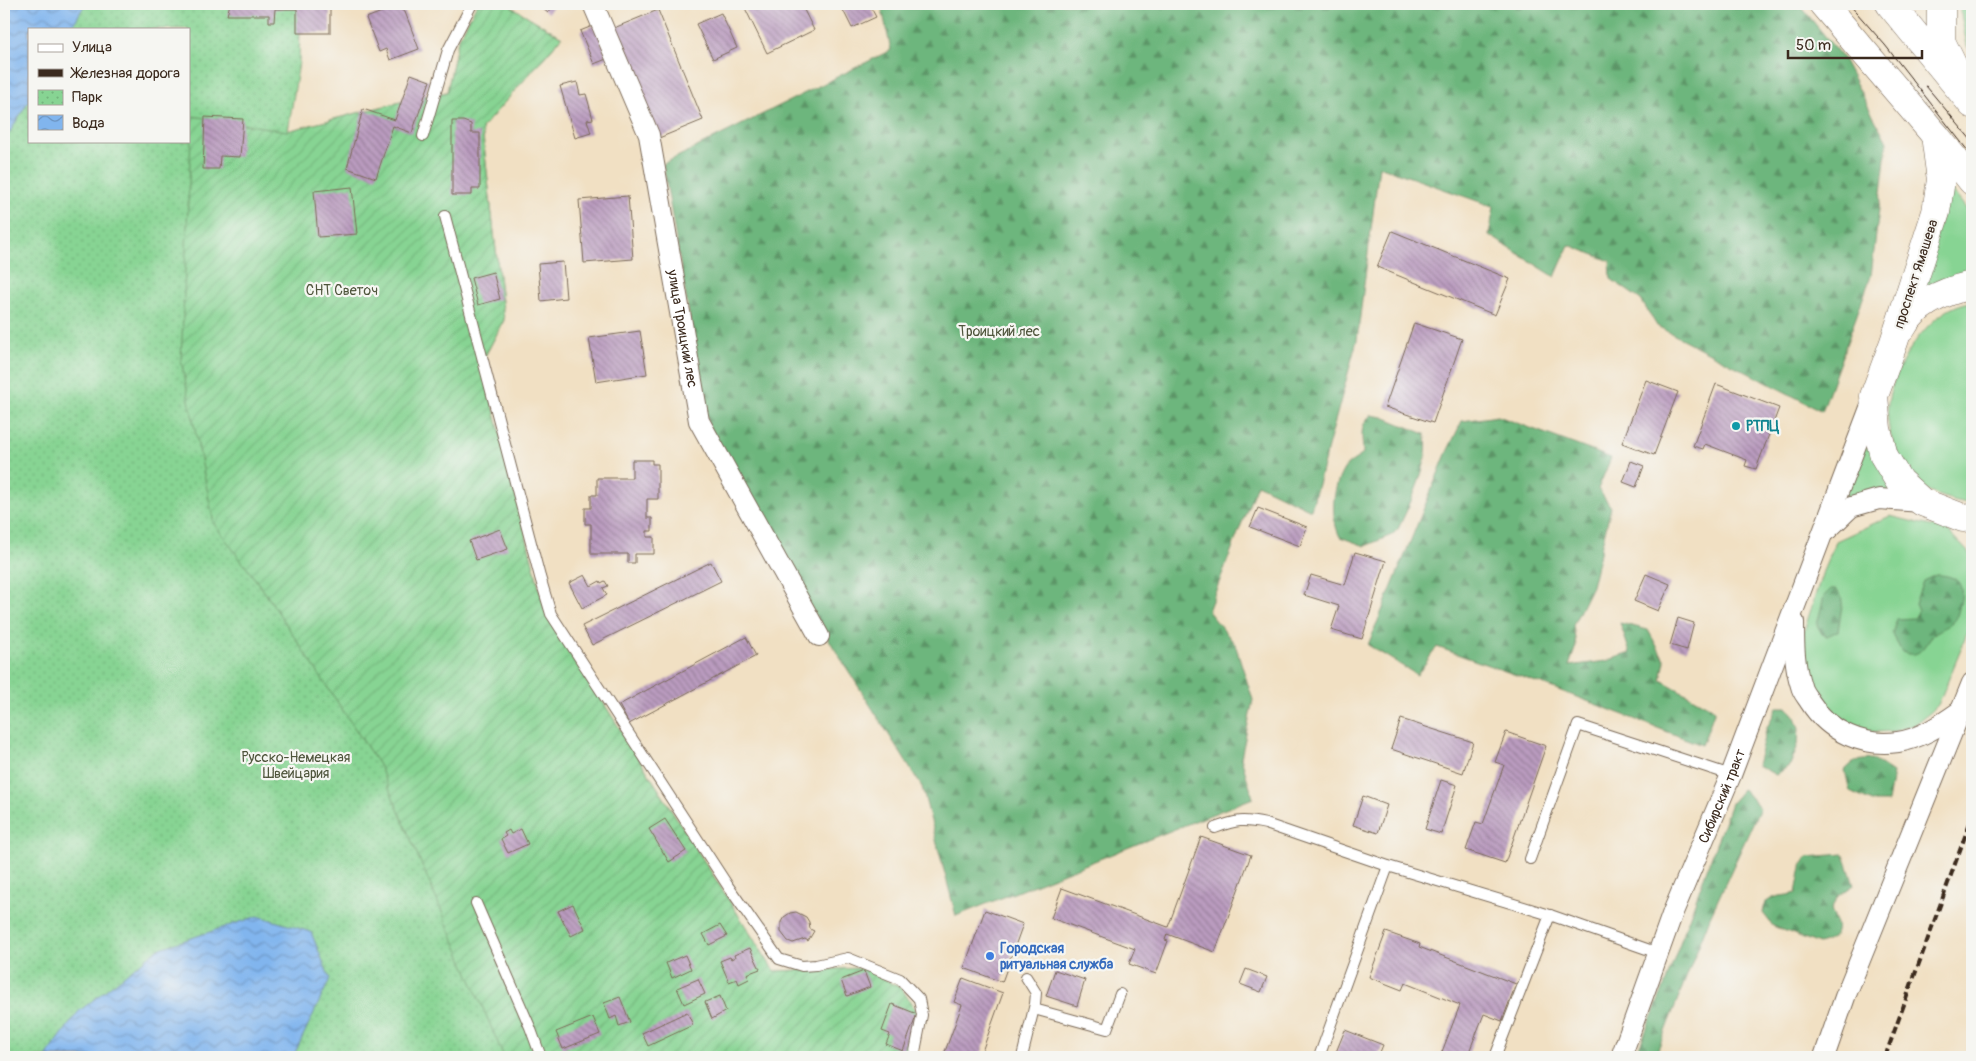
<svg xmlns="http://www.w3.org/2000/svg" width="1976" height="1061" font-family="Pangolin,sans-serif">
<style>
.grass{fill:#87d493;stroke:#617f58}
.forest{fill:url(#forest-firs);stroke:#54704e}
.park{fill:url(#park-dots);stroke:#617f58;fill-rule:evenodd}
.garden{fill:url(#garden-furrows);stroke:#617f58}
.water{fill:url(#water-waves);stroke:#5e7086}
.building{fill:url(#building-back-hatch)}
.lines{fill:none;stroke-linecap:round;stroke-linejoin:round}
.lane-casing{stroke:#7b6a58;stroke-width:12}
.street-casing{stroke:#7b6a58;stroke-width:22}
.secondary-casing{stroke:#7b6a58;stroke-width:29}
.primary-casing{stroke:#7b6a58;stroke-width:29}
.lane{stroke:#fff;stroke-width:10}
.street{stroke:#fff;stroke-width:20}
.secondary{stroke:#fff;stroke-width:28}
.primary{stroke:#fff;stroke-width:28}
.tram{stroke:#3b2a1e;stroke-width:1}
.rail{stroke:#3b2a1e;stroke-width:4;stroke-dasharray:8 4;stroke-linecap:butt}
.culture-dot{fill:#0f9aa8;stroke:#f6f6f2;stroke-width:2}
.shop-dot{fill:#3f7fe0;stroke:#f6f6f2;stroke-width:2}
.labels{text-anchor:middle;dominant-baseline:central;stroke-width:4.5;stroke-linejoin:round;paint-order:stroke}
.street-label{font-size:14px;fill:#3b2a1e;stroke:#f6f6f2}
.park-label{font-size:14px;fill:#4e543b;stroke:#f6f6f2}
.culture-label{font-size:14px;font-weight:bold;fill:#0d838f;stroke:#f6f6f2;text-anchor:start}
.shop-label{font-size:14px;font-weight:bold;fill:#366cbe;stroke:#f6f6f2;text-anchor:start}
</style>
<defs>
<pattern id="forest-firs" width="22" height="20" patternUnits="userSpaceOnUse" patternTransform="scale(1.25)"><rect width="22" height="20" fill="#6db67d"/><path d="M5 1l3.5 6h-7zM16 11l3.5 6h-7z" fill="#5b9466"/></pattern>
<pattern id="park-dots" width="8" height="8" patternUnits="userSpaceOnUse" patternTransform="scale(1.25)"><rect width="8" height="8" fill="#87d493"/><path d="M2 2h.1M6 6h.1" fill="none" stroke="#75b67e" stroke-width="1.8" stroke-linecap="round"/></pattern>
<pattern id="garden-furrows" width="10" height="10" patternUnits="userSpaceOnUse" patternTransform="scale(1.25)"><rect width="10" height="10" fill="#87d493"/><path d="M-1 1l2-2M0 10L10 0M9 11l2-2" fill="none" stroke="#75b67e"/></pattern>
<pattern id="water-waves" width="16" height="10" patternUnits="userSpaceOnUse" patternTransform="scale(1.25)"><rect width="16" height="10" fill="#81b5ee"/><path d="M0 5q4-4 8 0t8 0" fill="none" stroke="#6b93c0"/></pattern>
<pattern id="building-back-hatch" width="6" height="6" patternUnits="userSpaceOnUse" patternTransform="scale(1.25)"><rect width="6" height="6" fill="#ba9bbf"/><path d="M-1 5l2 2M0 0l6 6M5-1l2 2" fill="none" stroke="#987f9b"/></pattern>
</defs>
<rect width="100%" height="100%" fill="#f6f6f2"/>
<filter id="ink" filterUnits="userSpaceOnUse"><feTurbulence type="fractalNoise" baseFrequency=".02" numOctaves="2"/><feDisplacementMap in="SourceGraphic" scale="10" xChannelSelector="R" yChannelSelector="G"/><feConvolveMatrix kernelMatrix="1 2 1 2 8 2 1 2 1" color-interpolation-filters="sRGB"/></filter>
<filter id="wash" filterUnits="userSpaceOnUse"><feTurbulence type="fractalNoise" baseFrequency=".0096" numOctaves="4" result="noise"/><feDisplacementMap in="SourceGraphic" scale="20" xChannelSelector="R" yChannelSelector="G"/><feGaussianBlur stdDeviation="1.12" result="paint"/><feColorMatrix in="noise" values="0 0 0 0 0 0 0 0 0 0 0 0 0 0 0 0 0 1.4 0 .05"/><feComposite in="paint" operator="in"/></filter>
<g filter="url(#wash)">
<rect width="100%" height="100%" fill="#f1e0c3"/>
<g class="grass">
<polygon points="1959,4 1972,4 1972,53 1967,46"/>
<polygon points="1951,189 1972,216 1972,278 1913,304"/>
<path d="M1972,302v202c-21,-4 -39,-8 -57,-21 -5,-4 -9,-13 -12,-19 -11,-18 -19,-44 -14,-66 8,-37 42,-92 83,-96z"/>
<path d="M1867,438l27,55c-19,-3 -32,-3 -50,6z"/>
<polygon points="1890,516 1947,530 1969,553 1972,560 1972,618 1962,647 1938,705 1931,712 1914,725 1895,731 1877,732 1859,729 1842,723 1811,695 1799,647 1823,571 1836,541"/>
</g>
<g class="forest">
<polygon points="881,4 1799,4 1842,57 1887,142 1871,276 1822,411 1657,326 1641,300 1611,279 1610,261 1569,245 1555,277 1489,235 1494,207 1379,166 1357,340 1311,510 1257,484 1208,611 1235,644 1253,700 1241,758 1253,798 956,916 922,787 829,640 708,424 663,164 891,50"/>
<path d="M1371,415l12,2 42,17c8,24 -16,72 -27,95l-6,6 -27,11 -25,-9c-10,-20 -8,-49 4,-68 5,-7 13,-10 19,-15 0,-15 -5,-28 8,-39z"/>
<polygon points="1498,416 1611,458 1598,489 1611,507 1592,586 1573,625 1576,646 1569,666 1606,661 1630,653 1620,623 1648,630 1665,661 1661,680 1715,710 1702,745 1553,688 1437,647 1417,675 1368,645 1446,454 1462,421"/>
<path d="M1936,575c21,0 29,8 24,29 -1,4 -2,11 -5,15 -5,7 -16,10 -22,16 -10,10 -12,25 -31,17l-10,-18 5,-15 17,-1 3,-3 1,-4 -3,-7 8,-23z"/>
<polygon points="1831,589 1836,589 1843,599 1838,631 1827,636 1822,634 1817,625 1824,596"/>
<polygon points="1777,707 1787,707 1795,717 1799,728 1798,745 1790,765 1776,775 1757,765 1766,730"/>
<polygon points="1872,759 1893,773 1888,802 1872,802 1850,792 1845,770 1855,761"/>
<polygon points="1743,789 1760,808 1710,917 1655,1057 1635,1057 1664,987 1731,803"/>
<path d="M1844,854l10,31 -16,11 -7,13c7,19 11,27 -12,35l-46,-18 -10,-13 2,-10c11,-9 18,-6 31,-10l5,-26 6,-10z"/>
</g>
<path class="park" d="M4,4h297l-2,59 -11,68 128,-33 31,-6 11,-52 19,-36h30l55,33 -80,91 22,192 -22,42 63,249 229,360 91,-3 37,21 6,68h-904zM29,29h160v112h-160z"/>
<polygon class="garden" points="477,4 507,4 562,37 482,128 504,320 482,362 545,611 774,971 865,968 902,989 918,1014 908,1057 504,1057 379,765 264,591 214,524 181,360 192,116 287,131 416,98 447,92 458,40"/>
<g class="water">
<polygon points="4,4 85,4 71,29 29,29 29,100 4,142"/>
<polygon points="258,916 311,932 330,979 293,1057 46,1057 78,1012 158,949"/>
</g>
<g id="blocks">
<g class="building">
<polygon points="230,4 330,4 330,33 297,33 297,9 275,9 274,22 269,22 269,15 227,15"/>
<polygon points="537,4 555,4 548,13"/>
<polygon points="743,4 801,4 814,30 767,53"/>
<polygon points="840,4 869,4 876,17 852,28"/>
<polygon points="395,7 405,12 419,49 390,60 386,49 379,52 366,18"/>
<polygon points="658,10 703,120 659,138 614,28"/>
<polygon points="721,13 737,48 713,59 696,24"/>
<polygon points="595,25 609,58 594,64 580,31"/>
<polygon points="411,74 430,81 412,133 393,126 376,178 347,168 363,109 395,120"/>
<polygon points="577,82 580,95 586,94 593,119 587,120 591,133 575,138 560,86"/>
<polygon points="205,117 243,119 240,157 220,156 219,169 203,169"/>
<polygon points="452,121 463,121 471,124 471,133 480,133 480,189 472,189 472,195 452,195"/>
<polygon points="352,187 357,234 318,237 314,191"/>
<polygon points="628,196 633,259 584,263 579,200"/>
<polygon points="1392,231 1510,279 1495,315 1377,267"/>
<polygon points="563,262 566,298 541,301 538,264"/>
<polygon points="493,272 500,299 478,305 471,278"/>
<polygon points="1414,323 1462,339 1433,423 1385,407"/>
<polygon points="640,331 647,374 596,382 589,338"/>
<polygon points="1646,380 1678,392 1654,455 1622,443"/>
<polygon points="1716,384 1779,408 1756,469 1745,466 1747,460 1705,444 1703,449 1693,446"/>
<polygon points="632,460 652,460 652,464 658,464 658,499 647,499 647,518 652,518 652,531 647,531 647,537 654,537 654,554 635,554 635,563 628,563 628,554 591,554 591,524 585,524 585,508 591,508 591,495 597,495 597,478 632,478"/>
<polygon points="1631,461 1644,466 1636,487 1623,482"/>
<polygon points="1258,508 1307,527 1300,546 1250,527"/>
<polygon points="500,529 508,549 476,560 469,541"/>
<polygon points="1355,552 1386,561 1362,639 1331,630 1339,606 1304,595 1311,575 1345,585"/>
<polygon points="711,562 721,581 592,645 582,626"/>
<polygon points="1646,574 1670,584 1658,611 1634,601"/>
<polygon points="585,575 591,586 600,581 601,583 605,581 608,586 603,588 607,595 582,608 569,583"/>
<polygon points="1678,618 1694,623 1687,650 1670,645"/>
<polygon points="746,637 756,656 629,724 619,705"/>
<polygon points="1401,719 1473,742 1463,773 1391,749"/>
<polygon points="1506,732 1546,746 1505,863 1466,850 1476,822 1483,824 1504,765 1495,762"/>
<polygon points="1441,780 1457,785 1441,834 1425,829"/>
<polygon points="1363,796 1387,805 1378,833 1353,825"/>
<polygon points="665,819 686,851 669,862 649,829"/>
<polygon points="521,829 528,844 508,853 501,839 506,836 504,833 509,830 511,834"/>
<polygon points="1201,837 1251,855 1215,952 1167,934 1165,940 1168,941 1156,974 1129,964 1135,949 1051,918 1062,888 1168,927"/>
<polygon points="573,904 585,929 571,936 558,911"/>
<polygon points="985,910 1023,924 1002,982 964,968"/>
<polygon points="796,912 806,917 809,922 810,929 814,931 808,941 805,939 793,943 788,941 781,932 781,922 784,917 790,913"/>
<polygon points="720,925 727,936 709,945 703,934"/>
<polygon points="1386,932 1420,944 1419,947 1516,984 1502,1021 1484,1014 1467,1057 1440,1057 1460,1005 1405,983 1402,990 1369,977"/>
<polygon points="750,948 760,969 747,974 749,979 739,984 737,979 729,982 720,961 730,957 731,959 735,957 734,955"/>
<polygon points="685,955 691,969 672,978 666,963"/>
<polygon points="1246,969 1267,977 1261,992 1240,984"/>
<polygon points="1055,970 1085,980 1077,1006 1046,996"/>
<polygon points="864,971 870,987 847,996 841,980"/>
<polygon points="963,978 1003,993 980,1057 943,1057 962,1005 954,1002"/>
<polygon points="698,979 705,994 684,1004 677,988"/>
<polygon points="720,996 726,1011 712,1019 705,1002"/>
<polygon points="620,997 630,1022 619,1026 616,1016 610,1019 604,1003"/>
<polygon points="892,1004 917,1014 903,1051 886,1044 890,1034 882,1031"/>
<polygon points="687,1012 693,1025 648,1046 642,1033"/>
<polygon points="593,1017 600,1034 563,1049 556,1032"/>
<polygon points="1345,1030 1383,1045 1378,1057 1334,1057"/>
</g>
</g>
</g>
<g filter="url(#ink)">
<use href="#blocks" fill-opacity="0" stroke="#7b6a58" stroke-width="1"/>
<g class="lines">
<defs>
<g id="lane">
<polyline points="423,136 448,50 472,4"/>
<polyline points="445,216 540,577 551,614 728,886 779,959 802,966 816,965 848,958 900,979 919,999 922,1015 914,1057"/>
<path d="M1215,828c21,-8 28,-9 51,-4l122,42 162,49 108,38"/>
<polyline points="1530,859 1578,725 1731,775"/>
<polyline points="476,903 530,1027 541,1057"/>
<polyline points="1034,1009 1107,1029 1120,994"/>
<polyline points="1022,1057 1035,1004 1036,993 1026,977"/>
<polyline points="1319,1057 1388,866"/>
<polyline points="1495,1057 1550,915"/>
</g>
<g id="street">
<path id="s1" d="M593,4l56,131 50,286 120,215"/>
<polyline points="1827,530 1851,507 1879,499 1922,502"/>
<path d="M1794,622c0,22 0,43 7,64 1,6 6,11 9,16 19,30 53,45 88,40 22,-3 44,-18 61,-30"/>
<path id="s2" d="M1621,1057l52,-145 58,-137 142,-375"/>
<polyline points="1824,1057 1845,997 1972,683"/>
</g>
<g id="secondary">
<polyline points="1941,4 1941,41 1961,82"/>
<polyline points="1935,135 1941,180 1936,212 1894,342 1874,396 1877,429 1884,456 1899,481 1922,502 1963,518 1972,517"/>
<path d="M1902,328c14,-26 43,-37 70,-43"/>
</g>
<g id="primary">
<polyline points="1823,4 1935,135 1972,181"/>
<polyline points="1890,4 1972,104"/>
</g>
</defs>
<use href="#lane" class="lane-casing"/>
<use href="#street" class="street-casing"/>
<use href="#secondary" class="secondary-casing"/>
<use href="#primary" class="primary-casing"/>
<use href="#lane" class="lane"/>
<use href="#street" class="street"/>
<use href="#secondary" class="secondary"/>
<use href="#primary" class="primary"/>
<g class="tram">
<polyline points="1849,4 1885,45 1972,156"/>
<polyline points="1926,86 1972,141"/>
</g>
<polyline class="rail" points="1885,1057 1972,817"/>
</g>
</g>
<circle class="culture-dot" cx="1736" cy="426" r="5"/>
<circle class="shop-dot" cx="990" cy="956" r="5"/>
<g class="labels">
<g class="street-label">
<text transform="translate(1916 274) rotate(-72)">проспект Ямашева</text>
<text stroke="none"><textPath href="#s1" startOffset="339">улица Троицкий лес</textPath></text>
<text stroke="none"><textPath href="#s2" startOffset="280">Сибирский тракт</textPath></text>
</g>
<g class="park-label">
<text x="342" y="290">СНТ Светоч</text>
<text x="999" y="331">Троицкий лес</text>
<text x="296" y="757">Русско-Немецкая<tspan x="296" dy="16">Швейцария</tspan></text>
</g>
<g class="culture-label">
<text x="1746" y="426">РТПЦ</text>
</g>
<g class="shop-label">
<text x="1000" y="948">Городская<tspan x="1000" dy="16">ритуальная служба</tspan></text>
</g>
</g>
<rect width="1976" height="1061" fill="none" stroke="#f6f6f2" stroke-width="20"/>
<rect x="28" y="28" width="162" height="115" fill="#f6f6f2" stroke="#aba49d"/>
<rect x="38" y="44" width="25" height="8" fill="#ffffff" stroke="#aba49d"/>
<text x="72" y="52" font-size="15" fill="#3b2a1e">Улица</text>
<rect x="38" y="69" width="25" height="8" fill="#3b2a1e" stroke="#aba49d"/>
<text x="72" y="78" font-size="15" fill="#3b2a1e">Железная дорога</text>
<rect x="38" y="90" width="25" height="15" fill="url(#park-dots)" stroke="#aba49d"/>
<text x="72" y="102" font-size="15" fill="#3b2a1e">Парк</text>
<rect x="38" y="115" width="25" height="15" fill="url(#water-waves)" stroke="#aba49d"/>
<text x="72" y="128" font-size="15" fill="#3b2a1e">Вода</text>
<path d="M1788 50v8h134v-8" fill="none" stroke="#3b2a1e" stroke-width="2.5"/>
<text x="1796" y="50" font-size="15" fill="#3b2a1e" stroke="#f6f6f2" stroke-width="4" paint-order="stroke">50 m</text>
</svg>
